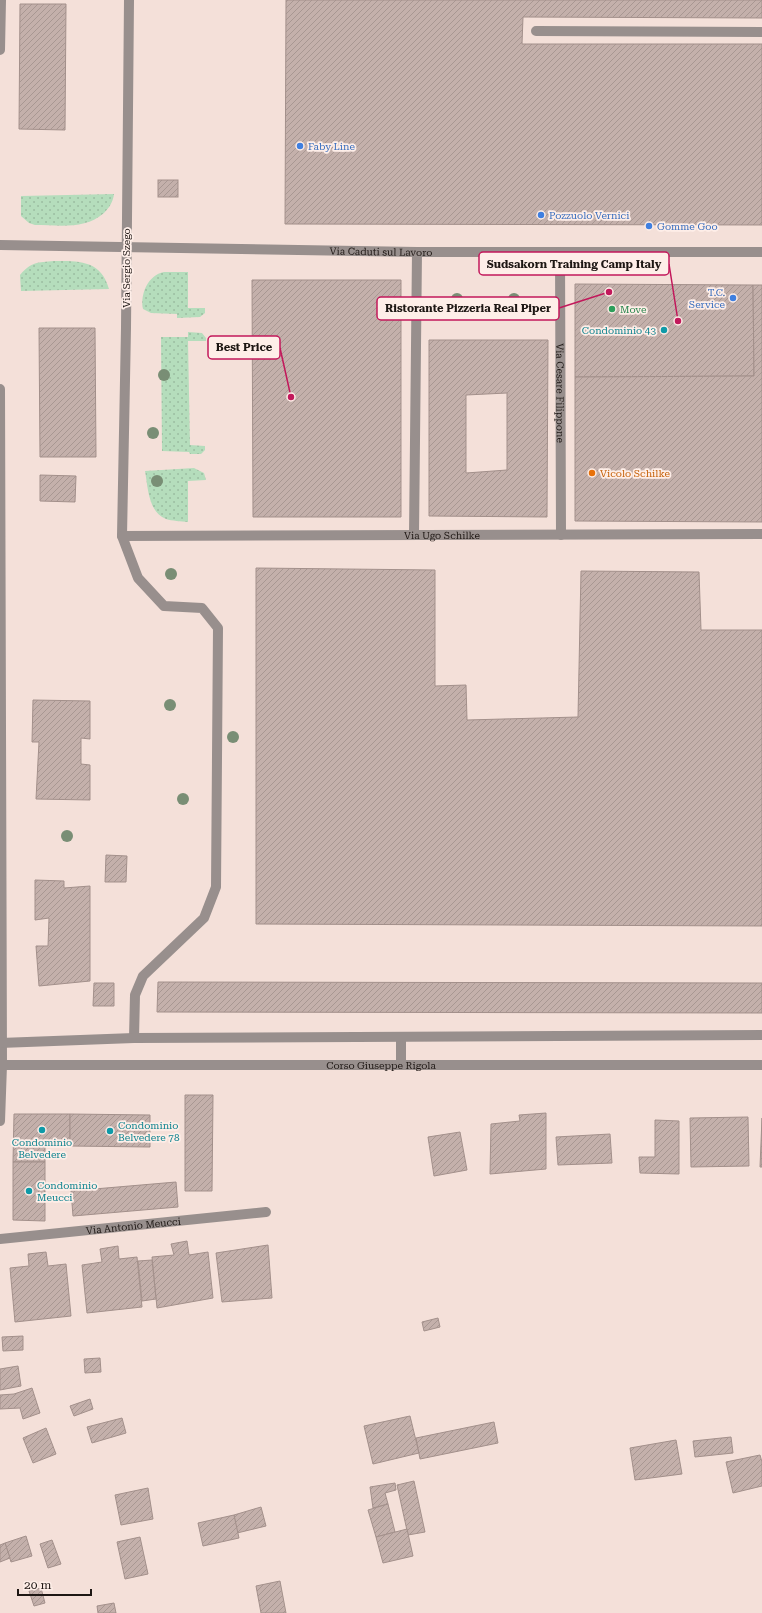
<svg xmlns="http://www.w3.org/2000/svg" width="762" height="1613" font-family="'Roboto Serif',serif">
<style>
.grass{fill:url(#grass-dots)}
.building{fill:url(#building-hatch);stroke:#a3908b;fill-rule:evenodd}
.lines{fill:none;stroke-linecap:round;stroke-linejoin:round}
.minor{stroke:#988f8d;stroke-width:10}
.tree{fill:#798e75}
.shop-dot{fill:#3f7fe0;stroke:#feeee8;stroke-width:1.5}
.leisure-dot{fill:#2e9e5b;stroke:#feeee8;stroke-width:1.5}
.culture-dot{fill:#0f9aa8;stroke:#feeee8;stroke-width:1.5}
.food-dot{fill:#e8710a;stroke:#feeee8;stroke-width:1.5}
.labels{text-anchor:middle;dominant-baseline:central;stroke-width:3.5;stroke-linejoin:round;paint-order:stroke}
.shop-label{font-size:10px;fill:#366cbe;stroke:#feeee8;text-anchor:start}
.street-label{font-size:10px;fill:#1e1714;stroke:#feeee8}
.leisure-label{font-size:10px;fill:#27864d;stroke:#feeee8;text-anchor:start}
.culture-label{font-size:10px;fill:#0d838f;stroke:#feeee8;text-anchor:start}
.food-label{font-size:10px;fill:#c56008;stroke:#feeee8;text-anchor:start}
.leader{fill:none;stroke:#c2185b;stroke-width:1.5}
.callout-dot{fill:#c2185b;stroke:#feeee8;stroke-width:1.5}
.callout{fill:#feeee8;stroke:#c2185b;stroke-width:1.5}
.callout-label{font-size:11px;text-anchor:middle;font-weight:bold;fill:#1e1714}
</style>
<defs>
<pattern id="grass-dots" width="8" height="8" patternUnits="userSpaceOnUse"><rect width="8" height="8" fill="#b5ddbc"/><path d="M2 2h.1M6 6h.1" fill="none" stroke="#9bbda1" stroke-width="1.8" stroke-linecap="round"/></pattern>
<pattern id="building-hatch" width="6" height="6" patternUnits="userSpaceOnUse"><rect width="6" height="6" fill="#c4b0ab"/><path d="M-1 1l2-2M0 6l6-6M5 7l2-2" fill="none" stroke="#a89792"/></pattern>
</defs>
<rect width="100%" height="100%" fill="#f4e0d9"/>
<g class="grass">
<path d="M114,194c-1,8 -5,14 -10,19 -19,17 -45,12 -69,12l-6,-2 -8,-7v-20z"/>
<path d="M54,261c25,0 47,-1 55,28l-88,2 -1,-16c12,-14 17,-12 34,-14z"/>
<path d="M164,272h24v36h17v5l-5,4 -23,1v-4l-26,-1 -8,-4c-3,-15 5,-34 21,-37z"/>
<polygon points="188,332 202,333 206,338 206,341 188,341 190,445 205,446 205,450 201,454 190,454 189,452 162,451 161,337 188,337"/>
<path d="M194,468l10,5 2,7 -18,1v41c-7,-1 -16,-1 -22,-3 -18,-7 -18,-32 -21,-48z"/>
</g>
<g class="building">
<polygon points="286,0 762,0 762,18 523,17 522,44 762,44 762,225 285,224"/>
<polygon points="20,4 66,4 65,130 19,129"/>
<rect x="158" y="180" width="20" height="17"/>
<polygon points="252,280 401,280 401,517 253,517"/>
<polygon points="575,284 753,285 754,376 575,377"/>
<polygon points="753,285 762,285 762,522 575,521 575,377 754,376"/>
<polygon points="39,328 95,328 96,457 40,457"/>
<path d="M429,340h119l-1,177 -118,-1zM507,393v77l-41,3v-78z"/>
<polygon points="40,475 76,476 75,502 40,501"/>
<polygon points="256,568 435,570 435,686 466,685 467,720 578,717 581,571 699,572 701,630 762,630 762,926 256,924"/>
<polygon points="33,700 90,701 90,739 81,738 81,764 90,765 90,800 36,799 39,742 32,742"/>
<polygon points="106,855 127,856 126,882 105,882"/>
<polygon points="35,880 64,881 64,888 90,886 90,981 39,986 36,946 48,946 49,918 35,920"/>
<polygon points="158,982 762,983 762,1013 157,1012"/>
<polygon points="94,983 114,983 114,1006 93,1006"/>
<polygon points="185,1095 213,1095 212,1191 185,1191"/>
<polygon points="546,1113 546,1169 490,1174 491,1124 520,1121 519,1115"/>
<polygon points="14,1114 70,1114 70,1146 45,1146 45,1162 13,1162"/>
<polygon points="70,1114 150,1115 150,1147 70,1146"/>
<polygon points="748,1117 749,1166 691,1167 690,1118"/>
<polygon points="762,1118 762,1167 760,1167"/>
<polygon points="655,1120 679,1121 679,1174 640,1173 639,1157 655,1157"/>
<polygon points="460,1132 467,1170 434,1176 428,1137"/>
<polygon points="610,1134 612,1163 558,1165 556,1137"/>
<polygon points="13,1162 45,1162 45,1221 13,1220"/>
<polygon points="176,1182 178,1207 73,1216 71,1191"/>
<polygon points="187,1241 189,1255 208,1252 213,1298 157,1308 152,1257 174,1255 171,1244"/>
<polygon points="268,1245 272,1298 222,1302 216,1253"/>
<polygon points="118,1246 119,1259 137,1257 142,1307 87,1313 82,1265 102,1262 100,1249"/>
<polygon points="46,1252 48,1266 66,1264 71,1316 15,1322 10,1268 29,1266 28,1254"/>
<polygon points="152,1260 156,1299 142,1301 138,1261"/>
<polygon points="438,1318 440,1327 424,1331 422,1322"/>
<polygon points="23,1336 23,1350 3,1351 2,1337"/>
<polygon points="100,1358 101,1372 85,1373 84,1359"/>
<polygon points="18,1366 21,1386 0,1390 0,1369"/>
<polygon points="32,1388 40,1413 23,1419 20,1408 0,1409 0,1395 14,1394"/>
<polygon points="90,1399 93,1409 74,1416 70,1406"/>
<polygon points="410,1416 419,1453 373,1464 364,1426"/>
<polygon points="122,1418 126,1433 92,1443 87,1427"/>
<polygon points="494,1422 498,1443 420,1459 416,1438"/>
<polygon points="46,1428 56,1454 33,1463 23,1438"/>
<polygon points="731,1437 733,1453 695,1457 693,1441"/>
<polygon points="676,1440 682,1474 635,1480 630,1448"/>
<polygon points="760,1455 762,1462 762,1486 733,1493 726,1462"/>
<polygon points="414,1481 425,1532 408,1535 397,1485"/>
<polygon points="395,1483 396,1490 385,1493 388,1504 373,1508 370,1487"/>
<polygon points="148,1488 153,1519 121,1525 115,1495"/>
<polygon points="388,1504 395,1532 376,1537 368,1510"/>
<polygon points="261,1507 266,1526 237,1533 234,1515"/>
<polygon points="234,1515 239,1538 203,1546 198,1523"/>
<polygon points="407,1529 413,1556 383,1563 376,1537"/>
<polygon points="26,1536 32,1556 11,1562 5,1543"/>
<polygon points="140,1537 148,1574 125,1579 117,1542"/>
<polygon points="52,1540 61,1564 48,1568 40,1544"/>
<polygon points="5,1543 10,1558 0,1562 0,1545"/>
<polygon points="280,1581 286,1613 261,1613 256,1586"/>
<polygon points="41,1588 45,1603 34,1606 29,1591"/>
<polygon points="114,1603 116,1613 98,1613 97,1606"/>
</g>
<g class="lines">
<g class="minor">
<polyline points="129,0 126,328 122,536 138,578 164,606 202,608 218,628 216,887 204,918 143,976 135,995 134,1038"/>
<polyline points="536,31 762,32"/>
<polyline points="0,50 1,0"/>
<path id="s1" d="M0,245l417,7h345"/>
<path id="s2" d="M560,252l1,283"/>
<polyline points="0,389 2,1065 0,1121"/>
<polyline points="414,535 417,252"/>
<path id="s3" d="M122,536l640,-2"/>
<polyline points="401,1037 401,1065"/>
<polyline points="0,1043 134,1038 762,1035"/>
<path id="s4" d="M0,1065h762"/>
<path id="s5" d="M0,1239l266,-27"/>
</g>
</g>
<g class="tree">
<circle cx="457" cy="299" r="6"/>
<circle cx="514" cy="299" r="6"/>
<circle cx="164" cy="375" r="6"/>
<circle cx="153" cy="433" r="6"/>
<circle cx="157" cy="481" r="6"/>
<circle cx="171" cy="574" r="6"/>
<circle cx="170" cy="705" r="6"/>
<circle cx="233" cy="737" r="6"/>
<circle cx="183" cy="799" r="6"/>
<circle cx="67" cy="836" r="6"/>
</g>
<g class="shop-dot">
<circle cx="300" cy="146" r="4"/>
<circle cx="541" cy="215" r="4"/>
<circle cx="649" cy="226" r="4"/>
<circle cx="733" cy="298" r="4"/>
</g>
<circle class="leisure-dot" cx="612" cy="309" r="4"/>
<g class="culture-dot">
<circle cx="664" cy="330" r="4"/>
<circle cx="42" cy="1130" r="4"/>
<circle cx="110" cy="1131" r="4"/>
<circle cx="29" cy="1191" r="4"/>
</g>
<circle class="food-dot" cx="592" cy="473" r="4"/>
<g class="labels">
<g class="shop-label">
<text x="308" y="146">Faby Line</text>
<text x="549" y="215">Pozzuolo Vernici</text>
<text x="657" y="226">Gomme Goo</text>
<text x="725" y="292" text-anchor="end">T.C.<tspan x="725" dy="12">Service</tspan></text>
</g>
<g class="street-label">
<text stroke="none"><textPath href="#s1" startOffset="381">Via Caduti sul Lavoro</textPath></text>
<text transform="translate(126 268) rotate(-90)">Via Sergio Szego</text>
<text stroke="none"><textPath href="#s2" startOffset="141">Via Cesare Filippone</textPath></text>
<text stroke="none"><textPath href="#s3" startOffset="320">Via Ugo Schilke</textPath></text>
<text stroke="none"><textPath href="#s4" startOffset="381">Corso Giuseppe Rigola</textPath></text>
<text stroke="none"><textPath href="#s5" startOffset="134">Via Antonio Meucci</textPath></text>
</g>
<g class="leisure-label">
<text x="620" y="309">Move</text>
</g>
<g class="culture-label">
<text x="656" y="330" text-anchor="end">Condominio 43</text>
<text x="118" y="1125">Condominio<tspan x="118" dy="12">Belvedere 78</tspan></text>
<text x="42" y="1142" text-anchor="middle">Condominio<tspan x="42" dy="12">Belvedere</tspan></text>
<text x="37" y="1185">Condominio<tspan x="37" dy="12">Meucci</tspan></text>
</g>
<g class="food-label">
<text x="600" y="473">Vicolo Schilke</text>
</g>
</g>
<path class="leader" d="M678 321L669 264M609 292L559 308M291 397L280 348"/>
<g class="callout-dot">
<circle cx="678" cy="321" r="4"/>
<circle cx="609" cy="292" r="4"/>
<circle cx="291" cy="397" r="4"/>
</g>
<g class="callout">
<rect x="479" y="252" width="190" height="23" rx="4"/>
<rect x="377" y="297" width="182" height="23" rx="4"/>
<rect x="208" y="336" width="72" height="23" rx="4"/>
</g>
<g class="callout-label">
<text x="574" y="268">Sudsakorn Training Camp Italy</text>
<text x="468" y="312">Ristorante Pizzeria Real Piper</text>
<text x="244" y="351">Best Price</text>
</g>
<path d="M18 1589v6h73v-6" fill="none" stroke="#1e1714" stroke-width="2"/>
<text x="24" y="1589" font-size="12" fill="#1e1714" stroke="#feeee8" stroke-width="3" paint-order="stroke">20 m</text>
</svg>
